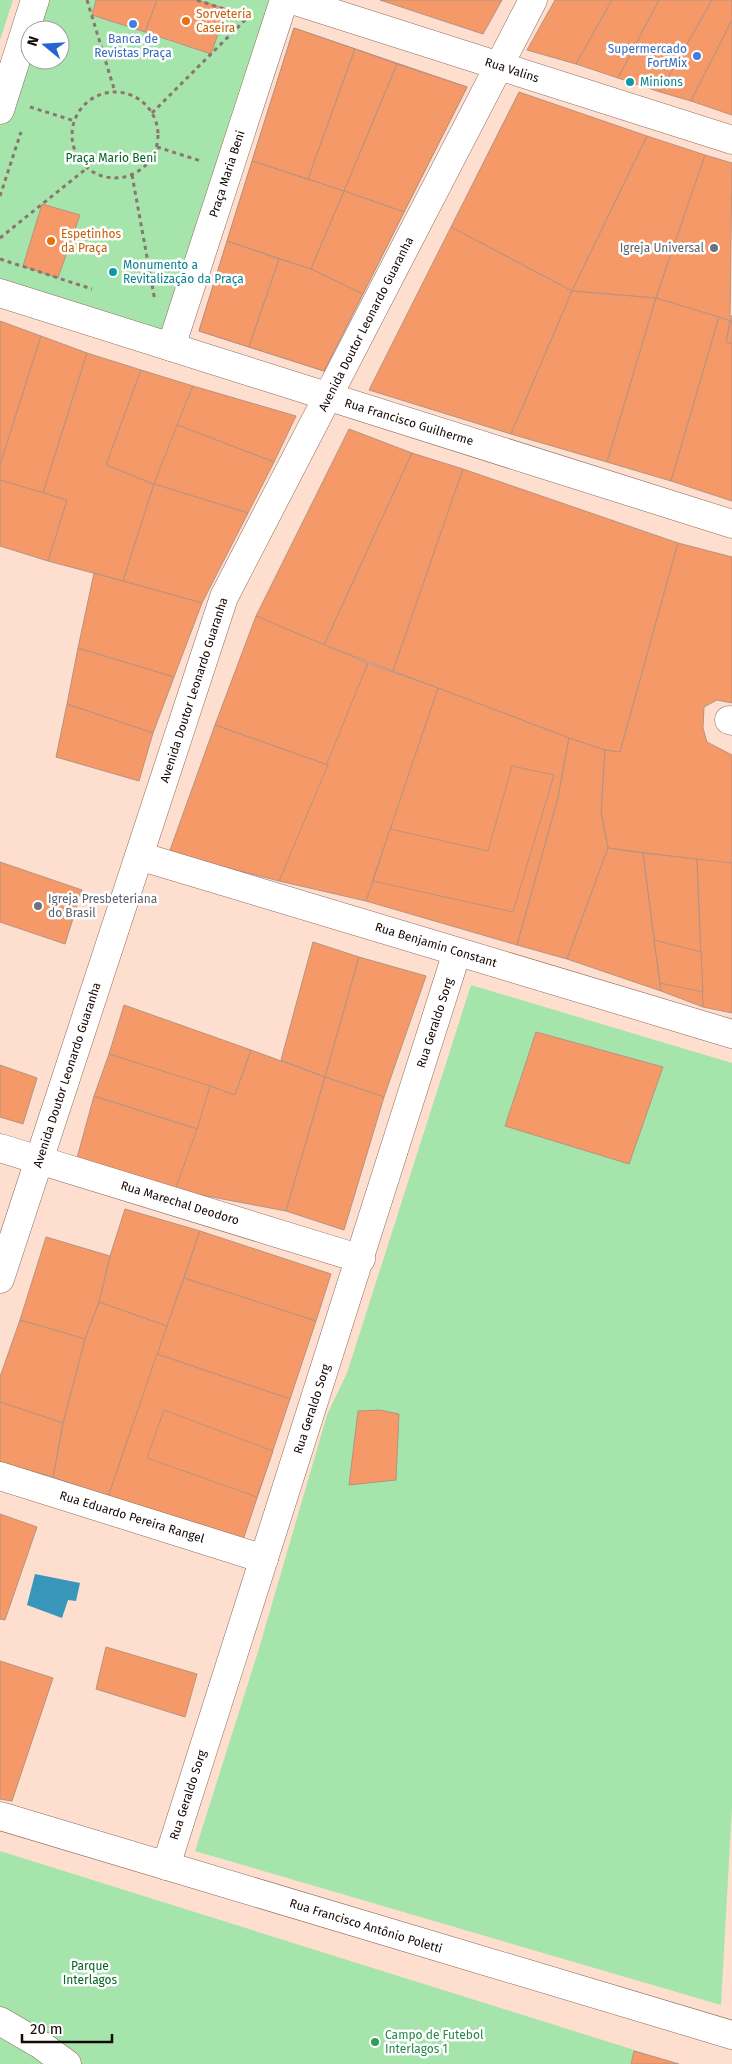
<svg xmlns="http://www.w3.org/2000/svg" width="732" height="2064" font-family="'Fira Sans',sans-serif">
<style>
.green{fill:#a5e5ac}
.water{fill:#3896bb}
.building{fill:#f59968;stroke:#b69382}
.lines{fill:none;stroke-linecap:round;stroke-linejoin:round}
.minor-casing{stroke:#8c6b5a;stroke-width:29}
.path{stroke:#8b756c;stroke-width:3;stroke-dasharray:4 4;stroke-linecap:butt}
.minor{stroke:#fff;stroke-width:28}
.food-dot{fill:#e8710a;stroke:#fff;stroke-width:2}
.shop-dot{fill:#3f7fe0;stroke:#fff;stroke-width:2}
.culture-dot{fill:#0f9aa8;stroke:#fff;stroke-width:2}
.worship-dot{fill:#6b7280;stroke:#fff;stroke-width:2}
.leisure-dot{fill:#2e9e5b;stroke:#fff;stroke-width:2}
.labels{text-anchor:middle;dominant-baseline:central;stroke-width:5;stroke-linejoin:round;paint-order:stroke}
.food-label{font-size:12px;fill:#c56008;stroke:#fff;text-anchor:start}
.shop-label{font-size:12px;fill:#366cbe;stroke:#fff}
.street-label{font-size:12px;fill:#140804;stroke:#fff}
.culture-label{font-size:12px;fill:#0d838f;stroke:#fff;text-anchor:start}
.park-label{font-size:12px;fill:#076525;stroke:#fff}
.worship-label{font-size:12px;fill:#5b616d;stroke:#fff;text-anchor:end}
.leisure-label{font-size:12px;fill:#27864d;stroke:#fff;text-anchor:start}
</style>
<rect width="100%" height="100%" fill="#fddecf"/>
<g class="green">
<polygon points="0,0 13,0 0,40"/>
<polygon points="40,0 278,0 167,340 0,287 0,126 30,32 30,60 60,60 60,30 31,30"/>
<polygon points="471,985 732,1063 732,1807 721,2005 195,1851 258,1652 327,1415 347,1373"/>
<polygon points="0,1851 679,2064 0,2064"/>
</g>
<polygon class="water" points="35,1574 80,1583 76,1601 68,1600 62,1618 27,1605"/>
<g class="building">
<polygon points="96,0 157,0 145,32 92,15"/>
<polygon points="157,0 197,0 227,9 211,54 145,32"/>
<polygon points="380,0 502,0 483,34"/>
<polygon points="555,0 612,0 576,64 527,50"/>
<polygon points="612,0 659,0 618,78 576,64"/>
<polygon points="659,0 712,0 660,92 618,78"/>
<polygon points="712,0 732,0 732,20 691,101 660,92"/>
<polygon points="732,20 732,115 691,101"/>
<polygon points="294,28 467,87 324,371 199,331"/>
<polygon points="294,28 355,49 308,179 252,161"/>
<polygon points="355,49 397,64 344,191 308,179"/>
<polygon points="397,64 467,87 404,212 344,191"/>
<polygon points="519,92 647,136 572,291 451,227"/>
<polygon points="647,136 705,155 656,298 572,291"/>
<polygon points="705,155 732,163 730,321 656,298"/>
<polygon points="252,161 344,191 311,269 227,241"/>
<polygon points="344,191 404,212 363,294 311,269"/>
<polygon points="42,204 80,215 58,278 23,266"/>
<polygon points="451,227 572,291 511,434 369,390"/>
<polygon points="227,241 279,259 249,347 199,331"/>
<polygon points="279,259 311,269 363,294 324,371 249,347"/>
<polygon points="572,291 656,298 607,462 511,434"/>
<polygon points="656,298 719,317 671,481 607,462"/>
<polygon points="732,315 732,344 726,342"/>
<polygon points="719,317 730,321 726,342 732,344 732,501 671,481"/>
<polygon points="0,321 41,336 0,465"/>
<polygon points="41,336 87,353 43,493 0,480 0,465"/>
<polygon points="87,353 141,370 106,465 154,484 123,581 48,561 67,500 43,493"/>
<polygon points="141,370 193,386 154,484 106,465"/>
<polygon points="193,386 296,416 274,462 177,425"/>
<polygon points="177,425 274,462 248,513 154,484"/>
<polygon points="349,429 412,453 324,645 256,616"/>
<polygon points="412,453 463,469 393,671 324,645"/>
<polygon points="463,469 678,543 620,752 605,750 569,738 393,671"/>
<polygon points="0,480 67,500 48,561 0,546"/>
<polygon points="154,484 248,513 202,603 123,581"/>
<polygon points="678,543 732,557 732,703 717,700 704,707 703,728 707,742 732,755 732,864 608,848 601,812 605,750 620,752"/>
<polygon points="94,573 202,603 174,677 78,648"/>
<polygon points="256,616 368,663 328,765 215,725"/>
<polygon points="78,648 174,677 153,733 67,704"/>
<polygon points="368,663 438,688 366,901 279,881"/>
<polygon points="438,688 569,738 558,798 517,945 366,901"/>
<polygon points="67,704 153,733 139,781 56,757"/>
<polygon points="215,725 328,765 279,881 169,853"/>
<polygon points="569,738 605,750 601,812 608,848 567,959 517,945 558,798"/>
<polygon points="512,766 554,775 513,912 373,881 390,829 488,851"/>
<polygon points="608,848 643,853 661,991 567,959"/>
<polygon points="643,853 697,859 703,1007 661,991"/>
<polygon points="697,859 732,863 732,1013 703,1007"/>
<polygon points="0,862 82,890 65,944 0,922"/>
<polygon points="654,940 701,952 703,992 660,983"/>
<polygon points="313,942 359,957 325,1077 281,1060"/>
<polygon points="359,957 426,976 384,1097 325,1077"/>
<polygon points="124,1005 251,1050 235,1095 109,1054"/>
<polygon points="536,1032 663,1067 629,1164 505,1126"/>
<polygon points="251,1050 325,1077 286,1211 175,1190 210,1086 235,1095"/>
<polygon points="109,1054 210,1086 197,1129 94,1096"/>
<polygon points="0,1065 37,1078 23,1124 0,1117"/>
<polygon points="325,1077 384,1097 344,1230 286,1211"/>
<polygon points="94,1096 197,1129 175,1190 77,1158"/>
<polygon points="125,1209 200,1231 167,1326 99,1302 110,1256"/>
<polygon points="200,1231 331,1274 316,1321 184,1278"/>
<polygon points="46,1237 110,1256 99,1302 85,1339 20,1320"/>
<polygon points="184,1278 316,1321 290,1399 157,1354"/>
<polygon points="99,1302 167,1326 108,1497 53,1477 63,1423 85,1339"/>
<polygon points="20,1320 85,1339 63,1423 0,1402 0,1377"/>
<polygon points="157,1354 290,1399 243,1540 108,1497"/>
<polygon points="0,1402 63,1423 53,1477 0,1462"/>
<polygon points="164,1410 273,1451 257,1497 147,1458"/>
<polygon points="380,1410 399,1414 396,1480 349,1485 358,1411"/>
<polygon points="0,1514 37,1527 5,1620 0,1619"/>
<polygon points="106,1647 197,1674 185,1717 96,1689"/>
<polygon points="0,1661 53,1678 12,1801 0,1799"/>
<polygon points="634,2051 679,2064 631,2064"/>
</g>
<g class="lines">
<defs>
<g id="minor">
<polyline points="292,0 732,140"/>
<polyline points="0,110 35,0"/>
<polyline points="0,293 732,524"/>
<polyline points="171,347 284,0"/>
<polyline points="729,720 732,721"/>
<polyline points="139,856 732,1034"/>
<polyline points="0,1148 361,1259"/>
<polyline points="0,1279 224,597 533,0"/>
<polyline points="0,1476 264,1559"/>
<polyline points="0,1816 732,2035"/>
<polyline points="166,1866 457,952"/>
<polyline points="0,2021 41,2045 67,2064"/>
</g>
</defs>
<use href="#minor" class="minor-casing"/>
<g class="path">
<polyline points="87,0 115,92"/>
<polyline points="197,0 248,17"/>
<circle cx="115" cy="135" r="43"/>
<polyline points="30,107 75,121"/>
<polyline points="152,113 246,19"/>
<polyline points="157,147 201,161"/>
<polyline points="132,175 155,301"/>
<polyline points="0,196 21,132"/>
<polyline points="0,238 87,168"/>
<polyline points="0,259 92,289"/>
</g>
<use href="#minor" class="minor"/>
</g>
<g class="food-dot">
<circle cx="186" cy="21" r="5"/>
<circle cx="51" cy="241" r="5"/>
</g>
<g class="shop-dot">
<circle cx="133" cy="24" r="5"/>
<circle cx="697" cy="56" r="5"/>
</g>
<g class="culture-dot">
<circle cx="630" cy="82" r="5"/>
<circle cx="113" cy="272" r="5"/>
</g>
<g class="worship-dot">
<circle cx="714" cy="248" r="5"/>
<circle cx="38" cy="906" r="5"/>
</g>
<circle class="leisure-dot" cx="375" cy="2042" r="5"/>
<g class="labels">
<g class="food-label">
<text x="196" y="14">Sorveteria<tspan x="196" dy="14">Caseira</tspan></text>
<text x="61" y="234">Espetinhos<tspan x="61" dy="14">da Praça</tspan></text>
</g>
<g class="shop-label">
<text x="133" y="39">Banca de<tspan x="133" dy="14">Revistas Praça</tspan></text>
<text x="687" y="49" text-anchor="end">Supermercado<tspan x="687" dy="14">FortMix</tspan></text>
</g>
<g class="street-label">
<text transform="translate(512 70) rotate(18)">Rua Valins</text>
<text transform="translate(227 174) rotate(-72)">Praça Maria Beni</text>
<text transform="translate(366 324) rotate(-63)">Avenida Doutor Leonardo Guaranha</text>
<text transform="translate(409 422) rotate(17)">Rua Francisco Guilherme</text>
<text transform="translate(194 690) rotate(-72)">Avenida Doutor Leonardo Guaranha</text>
<text transform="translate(436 945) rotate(17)">Rua Benjamin Constant</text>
<text transform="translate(435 1023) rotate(-72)">Rua Geraldo Sorg</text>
<text transform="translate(67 1075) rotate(-72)">Avenida Doutor Leonardo Guaranha</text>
<text transform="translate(180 1203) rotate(17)">Rua Marechal Deodoro</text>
<text transform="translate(312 1409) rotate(-72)">Rua Geraldo Sorg</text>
<text transform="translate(132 1517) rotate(17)">Rua Eduardo Pereira Rangel</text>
<text transform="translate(188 1795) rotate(-72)">Rua Geraldo Sorg</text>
<text transform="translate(366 1926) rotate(17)">Rua Francisco Antônio Poletti</text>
</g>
<g class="culture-label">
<text x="640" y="82">Minions</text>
<text x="123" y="265">Monumento a<tspan x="123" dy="14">Revitalização da Praça</tspan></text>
</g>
<g class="park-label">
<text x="111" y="158">Praça Mario Beni</text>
<text x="90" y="1966">Parque<tspan x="90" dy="14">Interlagos</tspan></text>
</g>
<g class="worship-label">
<text x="704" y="248">Igreja Universal</text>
<text x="48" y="899" text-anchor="start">Igreja Presbeteriana<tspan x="48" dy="14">do Brasil</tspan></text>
</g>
<g class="leisure-label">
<text x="385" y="2035">Campo de Futebol<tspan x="385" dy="14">Interlagos 1</tspan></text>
</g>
</g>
<g transform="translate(45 45) rotate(288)"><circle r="24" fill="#ffffff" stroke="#a19c9b"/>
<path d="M0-4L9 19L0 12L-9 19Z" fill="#2565d2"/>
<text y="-8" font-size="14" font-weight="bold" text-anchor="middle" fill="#140804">N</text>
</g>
<path d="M22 2034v8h90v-8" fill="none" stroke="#140804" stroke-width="2.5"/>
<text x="30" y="2034" font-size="15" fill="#140804" stroke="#ffffff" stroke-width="4" paint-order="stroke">20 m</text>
</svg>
